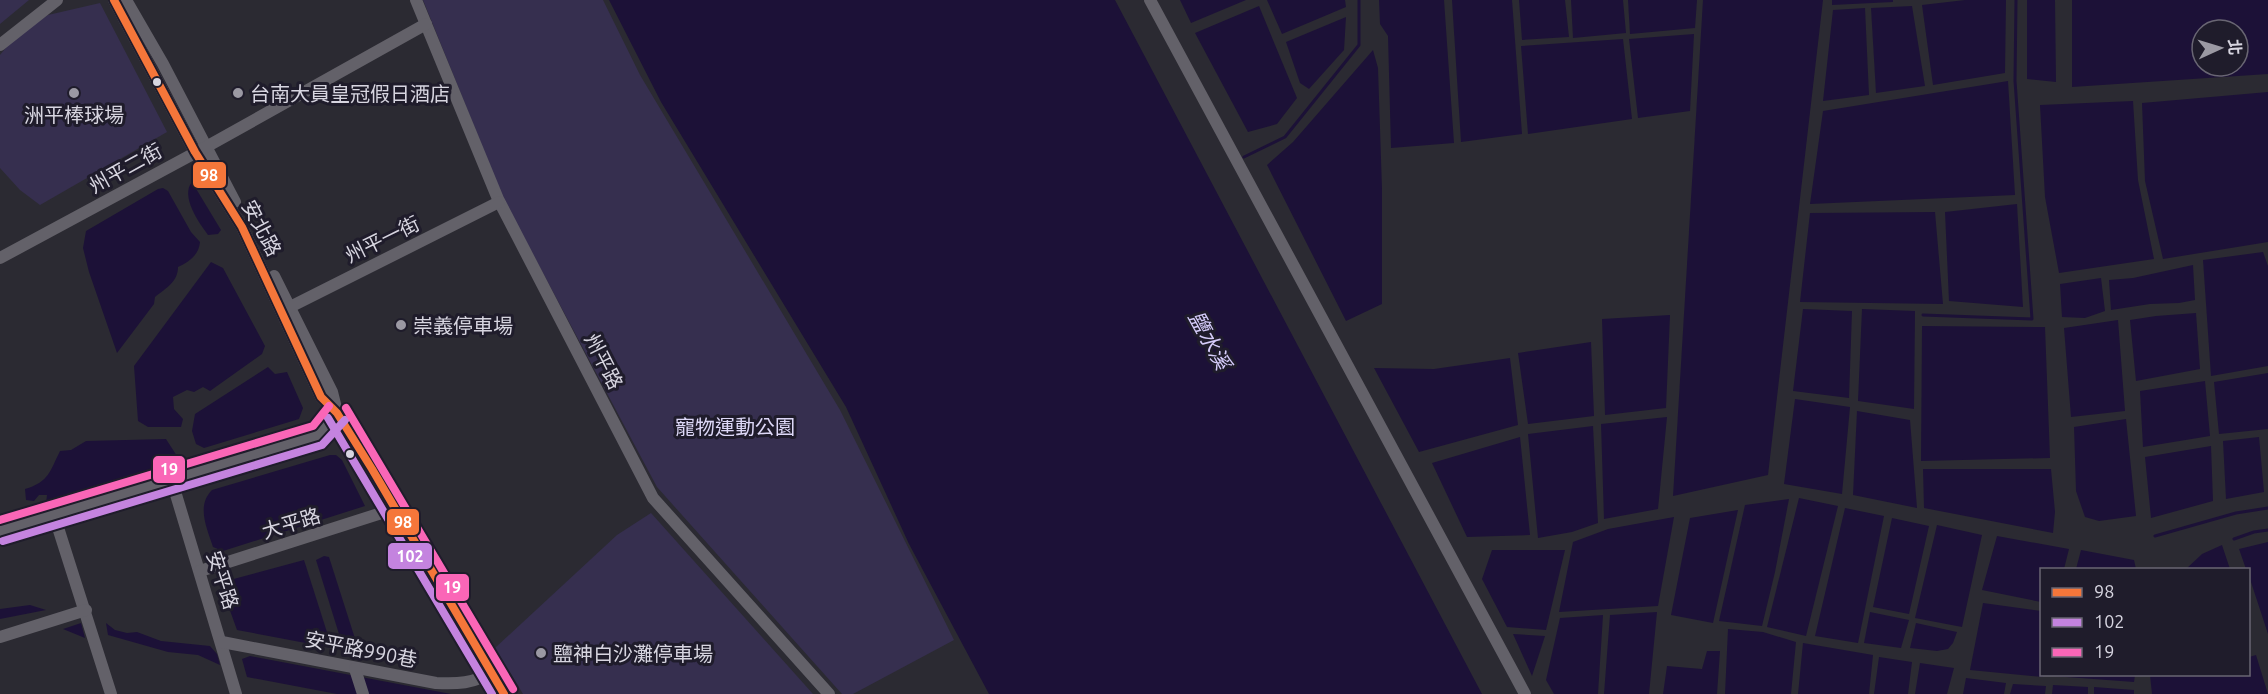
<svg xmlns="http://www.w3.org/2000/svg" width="2268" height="694" font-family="Ubuntu,'Noto Sans TC',sans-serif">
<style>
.green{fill:#362f4f}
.water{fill:#1c1137;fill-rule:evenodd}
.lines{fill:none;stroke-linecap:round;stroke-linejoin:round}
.stream{stroke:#1c1137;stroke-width:3}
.minor{stroke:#636169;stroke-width:12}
.bus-1-casing{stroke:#1f1c2b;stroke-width:12}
.bus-2-casing{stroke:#1f1c2b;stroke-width:12}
.bus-3-casing{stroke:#1f1c2b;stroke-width:12}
.bus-1{stroke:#f5763a;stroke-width:8}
.bus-2{stroke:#c483df;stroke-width:8}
.bus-3{stroke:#fa66b7;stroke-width:8}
.bus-dot{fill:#d7d5e0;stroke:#1f1c2b;stroke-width:2}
.poi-dot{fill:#9b99a3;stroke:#1f1c2b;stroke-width:2}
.labels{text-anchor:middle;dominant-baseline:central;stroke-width:6;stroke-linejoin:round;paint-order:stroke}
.poi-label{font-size:20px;fill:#d7d5e0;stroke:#1f1c2b;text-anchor:start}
.street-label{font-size:20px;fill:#d7d5e0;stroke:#1f1c2b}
.park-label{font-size:20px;fill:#ddd8f7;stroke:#1f1c2b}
.water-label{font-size:21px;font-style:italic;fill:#d5ccfa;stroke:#1f1c2b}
.line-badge{stroke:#1f1c2b;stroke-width:2}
.badge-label{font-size:16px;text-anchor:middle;font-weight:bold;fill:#fff}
</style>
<rect width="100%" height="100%" fill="#2b2a32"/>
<g class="green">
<polygon points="0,0 29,0 0,24"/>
<polygon points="423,0 603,0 640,75 840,410 954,640 853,694 842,694 657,487 504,200"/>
<polygon points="100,3 167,132 40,205 20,190 0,168 0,55 13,39 48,15"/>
<polygon points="651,513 813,694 523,694 495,648 617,535"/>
</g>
<g class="water">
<polygon points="609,0 1115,0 1482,694 989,694 909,544 846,407 661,102"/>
<polygon points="1180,0 1246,0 1191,23"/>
<polygon points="1267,0 1345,0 1346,7 1282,34"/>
<polygon points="1379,0 1444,0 1454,143 1391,148 1388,36 1380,24"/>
<polygon points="1452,0 1512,0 1522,134 1461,142"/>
<polygon points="1519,0 1565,0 1569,37 1522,40"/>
<polygon points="1571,0 1623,0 1626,33 1573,38"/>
<polygon points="1628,0 1697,0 1695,28 1630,34"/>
<polygon points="1703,0 1823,0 1768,475 1673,496"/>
<polygon points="1832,0 1893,0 1893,2 1832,5"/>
<polygon points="1965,0 2006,0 2005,73 1933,85 1922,5"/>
<polygon points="2027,0 2055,0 2056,82 2027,79"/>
<path d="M2072,0h196v74l-196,13zM2202,30h36v36h-36z"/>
<polygon points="1259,6 1297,98 1277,124 1248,132 1195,33"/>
<polygon points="1912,6 1925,86 1876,93 1871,8"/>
<polygon points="1865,8 1869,95 1823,101 1833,10"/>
<polygon points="1346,17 1344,50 1309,89 1300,83 1286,42"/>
<polygon points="1694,34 1690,111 1638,118 1629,39"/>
<polygon points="1623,39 1632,119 1528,134 1521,46"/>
<polygon points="1373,50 1378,68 1382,189 1382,304 1346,321 1267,165 1293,142"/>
<polygon points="2008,81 2015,195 1810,204 1823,111"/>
<polygon points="2268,92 2268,242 2163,259 2145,181 2142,103"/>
<polygon points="2133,101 2138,180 2154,259 2059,273 2045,197 2040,105"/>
<path d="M192,182l29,48 -3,4 -10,1c-9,-12 -28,-39 -16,-53z"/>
<path d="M163,188l5,3 23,41 9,10c-1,13 -11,20 -22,25 0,15 -12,21 -23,30l-1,7 -37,49 -28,-81 -6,-24 3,-17 72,-42z"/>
<polygon points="2017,204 2023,307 1949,301 1945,212"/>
<polygon points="1935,212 1943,304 1800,302 1810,213"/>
<polygon points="2263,252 2268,266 2268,366 2211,376 2203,260"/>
<polygon points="211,262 223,268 265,346 262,354 210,391 203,387 194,392 187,390 173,397 174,409 183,419 181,427 148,427 138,421 134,366"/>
<polygon points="2193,265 2195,300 2179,303 2150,304 2111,310 2109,280 2133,278"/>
<polygon points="2101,278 2105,311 2085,318 2062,317 2060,284"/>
<polygon points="1803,309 1852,311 1849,398 1793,391"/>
<polygon points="1862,309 1915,311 1914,409 1858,401"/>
<polygon points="2196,313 2200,369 2136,381 2130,320 2156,316"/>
<polygon points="1670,315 1666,408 1605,415 1602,319"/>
<polygon points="2118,320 2125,411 2071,417 2064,328"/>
<polygon points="1922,326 2045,327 2050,458 1921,461"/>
<polygon points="1591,342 1594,416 1528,424 1518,353"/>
<polygon points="1510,358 1518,425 1419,452 1374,368 1434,369"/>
<polygon points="268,367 275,374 287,372 303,408 299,419 204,448 196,444 192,431 195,414"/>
<polygon points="2268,373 2268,429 2219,434 2214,382"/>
<polygon points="2205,381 2210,436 2143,447 2140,391"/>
<polygon points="1795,399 1850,407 1842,494 1784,484"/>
<polygon points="1857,411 1910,420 1917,508 1853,495"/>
<polygon points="1667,417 1658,509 1604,519 1601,424"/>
<polygon points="2126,419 2136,516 2099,521 2085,517 2076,491 2074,427"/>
<polygon points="1593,426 1598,523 1572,532 1538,538 1528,434"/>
<polygon points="1520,437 1530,535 1467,537 1432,463"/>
<polygon points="2259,437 2264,492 2226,499 2223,441"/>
<path d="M166,439l11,17 -1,12 -127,38 -3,-2 1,-9h-8l-5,6 -8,-1 -1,-11c24,-7 25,-18 35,-38l11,-1 15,-9z"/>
<polygon points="2211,446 2213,501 2151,518 2145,457"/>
<path d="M330,455h6l6,5 23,46 -142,45 -10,-4c-6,-19 -17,-41 -1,-57z"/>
<polygon points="1923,469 2051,469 2055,512 2053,533 1924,508"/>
<polygon points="1799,498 1838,506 1806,636 1767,627"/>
<polygon points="1789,499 1775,572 1762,626 1719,621 1745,505"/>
<polygon points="1845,508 1884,516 1858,643 1815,636"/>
<polygon points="1738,510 1713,623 1671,615 1690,518"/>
<polygon points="1674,517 1658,606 1559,612 1573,542 1608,529"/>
<polygon points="1892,518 1929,526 1909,614 1873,607"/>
<polygon points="1937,525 1982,535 1962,627 1915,618"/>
<polygon points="1997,536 2069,549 2064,569 2042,570 2041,602 1982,590"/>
<polygon points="2268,542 2268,634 2249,576 2248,570 2246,569 2239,549"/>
<polygon points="2222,545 2230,569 2186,569 2202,554"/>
<polygon points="1492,550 1565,550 1546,630 1507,627 1482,579"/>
<polygon points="2081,550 2134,560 2136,569 2076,569"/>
<polygon points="324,556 329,557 358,648 355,654 347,654 343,647 316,560"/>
<polygon points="304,560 332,648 237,630 223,591 230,580"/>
<polygon points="1983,603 2041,611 2043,677 1970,670"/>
<polygon points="30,605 46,610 0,619 0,609"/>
<polygon points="1657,612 1649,694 1604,694 1610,615"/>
<polygon points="1870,612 1909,620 1901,648 1864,643"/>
<polygon points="1603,615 1598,694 1554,694 1546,680 1560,618"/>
<polygon points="81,623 85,638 63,629"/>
<polygon points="106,623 115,630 127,633 137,632 161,641 210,646 217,654 220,665 198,655 168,652 108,635"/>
<polygon points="1916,623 1957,632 1953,643 1948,649 1937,651 1910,648"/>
<polygon points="1728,629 1763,632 1796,642 1791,694 1725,694"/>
<polygon points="1513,634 1545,636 1532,676"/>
<polygon points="1803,643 1873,655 1869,694 1798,694"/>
<polygon points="1707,651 1720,651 1717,694 1663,694 1667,666 1702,669"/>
<polygon points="2256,655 2268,694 2152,694 2150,675 2248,674 2249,657"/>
<polygon points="250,656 451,694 337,694 247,677 242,659"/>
<polygon points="1879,657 1912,662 1908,694 1874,694"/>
<polygon points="1920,663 1954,668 1947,694 1915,694"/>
<polygon points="2053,675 2053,674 2135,675 2134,682 2053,676"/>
<polygon points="1966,678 2006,683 2004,694 1963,694"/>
<polygon points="2013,684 2046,686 2045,694 2010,694"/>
<polygon points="2053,685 2088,687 2088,694 2052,694"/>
<polygon points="2094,687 2134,690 2134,694 2094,694"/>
</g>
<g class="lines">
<g class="stream">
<polyline points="1244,157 1285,137 1359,45 1359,0"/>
<polyline points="1923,315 2032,319 2015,81 2016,0"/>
<polyline points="2155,536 2236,513 2268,508"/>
<polyline points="2234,539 2254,532 2268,530"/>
</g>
<g class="minor">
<polyline points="114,0 195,152 242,227 321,397 337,413 372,469 504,694"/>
<polyline points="126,0 163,64 235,202"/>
<polyline points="416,0 498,199 653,498 829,694"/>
<polyline points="1150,0 1525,694"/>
<polyline points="0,45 57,0"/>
<polyline points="0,258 206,147 426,24"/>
<polyline points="274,276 332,392 337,412"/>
<polyline points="284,310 499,202"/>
<polyline points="171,478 236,694"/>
<polyline points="54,515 111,694"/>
<polyline points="0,531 319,435 337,413"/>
<polyline points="200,571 394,509"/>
<polyline points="0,637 86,610"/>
<path d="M222,642l214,41c19,1 40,1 55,-12"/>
<polyline points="355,669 363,694"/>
</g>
<defs>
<polyline id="bus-1" points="114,0 195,152 242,227 321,397 337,413 372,469 504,694"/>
<g id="bus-2">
<polyline points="328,418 492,694"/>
<polyline points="3,541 322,445 345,420"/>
</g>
<g id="bus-3">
<polyline points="346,408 513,689"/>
<polyline points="0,520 313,426 329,406"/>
</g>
</defs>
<use href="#bus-1" class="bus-1-casing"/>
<use href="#bus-2" class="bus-2-casing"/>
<use href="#bus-3" class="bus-3-casing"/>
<use href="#bus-1" class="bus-1"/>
<use href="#bus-2" class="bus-2"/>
<use href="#bus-3" class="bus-3"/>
</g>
<g class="bus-dot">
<circle cx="157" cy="82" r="5"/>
<circle cx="350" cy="454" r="5"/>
</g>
<g class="poi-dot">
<circle cx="74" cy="93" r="6"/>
<circle cx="238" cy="93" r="6"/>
<circle cx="401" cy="325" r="6"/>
<circle cx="541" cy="653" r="6"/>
</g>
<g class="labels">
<g class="poi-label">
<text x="250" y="93">台南大員皇冠假日酒店</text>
<text x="74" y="114" text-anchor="middle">洲平棒球場</text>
<text x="413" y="325">崇義停車場</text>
<text x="553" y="653">鹽神白沙灘停車場</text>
</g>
<g class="street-label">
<text transform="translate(125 168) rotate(-29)">州平二街</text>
<text transform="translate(262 228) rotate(62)">安北路</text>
<text transform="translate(382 239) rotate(-26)">州平一街</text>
<text transform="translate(604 361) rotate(63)">州平路</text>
<text transform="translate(291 523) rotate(-17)">大平路</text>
<text transform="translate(223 580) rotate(72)">安平路</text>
<text transform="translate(361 649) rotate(11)">安平路990巷</text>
</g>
<g class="park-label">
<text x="735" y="426">寵物運動公園</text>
</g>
<g class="water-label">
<text transform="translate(1210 340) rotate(61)">鹽水溪</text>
</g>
</g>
<g class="line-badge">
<rect x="192" y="161" width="35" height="28" rx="6" fill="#f5763a"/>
<rect x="152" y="455" width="34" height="29" rx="6" fill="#fa66b7"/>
<rect x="386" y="508" width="34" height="28" rx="6" fill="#f5763a"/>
<rect x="387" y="542" width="46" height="28" rx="6" fill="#c483df"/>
<rect x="435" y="573" width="35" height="29" rx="6" fill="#fa66b7"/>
</g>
<g class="badge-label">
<text x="209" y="181">98</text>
<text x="169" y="475">19</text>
<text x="403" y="528">98</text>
<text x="410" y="562">102</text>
<text x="452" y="593">19</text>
</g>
<rect x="2040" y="568" width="210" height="108" fill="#1f1c2b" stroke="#696673" stroke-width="1.5"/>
<rect x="2052" y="588" width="30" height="9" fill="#f5763a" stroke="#696673" stroke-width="1.5"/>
<text x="2094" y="598" font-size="18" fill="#d7d5e0">98</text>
<rect x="2052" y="618" width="30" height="9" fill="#c483df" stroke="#696673" stroke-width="1.5"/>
<text x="2094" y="628" font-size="18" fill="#d7d5e0">102</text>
<rect x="2052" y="648" width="30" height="9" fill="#fa66b7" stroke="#696673" stroke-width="1.5"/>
<text x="2094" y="658" font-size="18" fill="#d7d5e0">19</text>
<g transform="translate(2220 48) rotate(86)"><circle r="28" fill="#1f1c2b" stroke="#696673" stroke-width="1.5"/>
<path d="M0-4.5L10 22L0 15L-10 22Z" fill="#9b99a3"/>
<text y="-9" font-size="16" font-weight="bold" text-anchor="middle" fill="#d7d5e0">北</text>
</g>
</svg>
